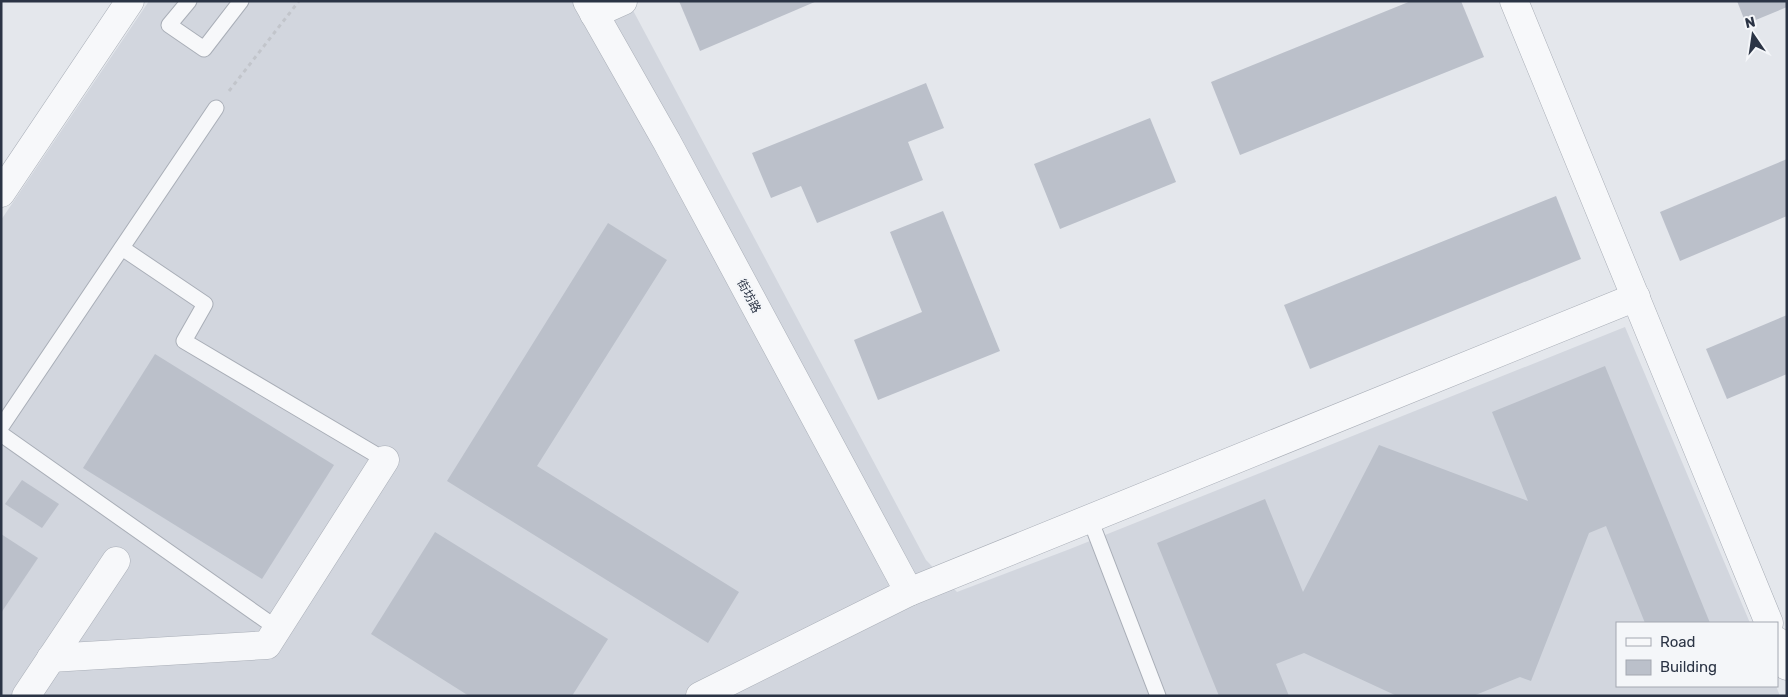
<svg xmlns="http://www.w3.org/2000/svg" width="1788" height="697" font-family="Rubik,'Noto Sans SC',sans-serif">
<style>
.built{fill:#d2d6de}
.building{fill:#bbc0ca}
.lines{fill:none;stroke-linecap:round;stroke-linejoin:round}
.lane-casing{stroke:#a9aeb7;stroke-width:17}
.street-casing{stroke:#a9aeb7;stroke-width:29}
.path{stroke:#c2c5cb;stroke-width:3;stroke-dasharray:4 4;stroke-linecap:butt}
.lane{stroke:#f7f8fa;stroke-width:15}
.street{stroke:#f7f8fa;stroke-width:28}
.labels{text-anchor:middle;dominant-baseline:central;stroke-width:4;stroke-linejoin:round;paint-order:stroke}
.street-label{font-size:12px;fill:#2b3445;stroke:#f4f6f9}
</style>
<rect width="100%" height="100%" fill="#e4e7ec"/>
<polygon class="built" points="149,1 628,1 926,560 957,592 1070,549 1625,327 1750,623 1617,623 1617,686 1776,686 1780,696 1,696 1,220"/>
<g class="building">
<polygon points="679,1 817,1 700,51"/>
<polygon points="1411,1 1461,1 1484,57 1240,155 1211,82"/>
<polygon points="1737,1 1787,1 1787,7 1746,24"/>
<polygon points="926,83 944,128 908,142 923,180 817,223 801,186 771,198 752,153"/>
<polygon points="1150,118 1176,182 1060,229 1034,164"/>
<polygon points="1787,159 1787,216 1680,261 1660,212"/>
<polygon points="1556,196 1581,259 1310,369 1284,305"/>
<polygon points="943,211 1000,351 878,400 854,340 922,312 890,232"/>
<polygon points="608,223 667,260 537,466 739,592 708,643 447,481"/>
<polygon points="1787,315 1787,374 1727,399 1706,349"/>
<polygon points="155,354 334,465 262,579 83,468"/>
<polygon points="1605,366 1710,623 1645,623 1606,526 1589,533 1531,681 1520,677 1473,696 1397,696 1304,653 1276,664 1289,696 1219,696 1157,543 1265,499 1303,592 1379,445 1528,501 1492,412"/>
<polygon points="22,480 59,504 42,528 5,504"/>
<polygon points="435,532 608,639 572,696 469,696 371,634"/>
<polygon points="1,534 38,558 1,613"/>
</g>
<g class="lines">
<defs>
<g id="lane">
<polyline points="189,1 169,25 204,49 241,1"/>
<polyline points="122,248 205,304 184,341 385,460"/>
<polyline points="1,427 216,108"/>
<polyline points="1,434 278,629"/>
<polyline points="1090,519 1158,696"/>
</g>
<g id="street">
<polyline points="587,1 667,142 909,592"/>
<polyline points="1514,1 1769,623"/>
<polyline points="594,14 623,1"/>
<polyline points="1,193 130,1"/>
<polyline points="1777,641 1787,666"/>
<polyline points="51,658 267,645 385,460"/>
<polyline points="26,696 116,561"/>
<polyline points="700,696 909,592 1636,297"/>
</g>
</defs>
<use href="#lane" class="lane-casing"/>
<use href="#street" class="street-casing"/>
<polyline class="path" points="229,91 299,1"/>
<use href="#lane" class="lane"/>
<use href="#street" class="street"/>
</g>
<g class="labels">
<g class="street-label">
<text transform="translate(749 296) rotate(62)">街坊路</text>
</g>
</g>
<rect width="1788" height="697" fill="none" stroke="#2b3445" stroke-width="5"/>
<rect x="1616" y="622" width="162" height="65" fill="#f4f6f9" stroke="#a4a8b1"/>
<rect x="1626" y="638" width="25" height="8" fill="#f7f8fa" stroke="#a4a8b1"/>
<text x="1660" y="647" font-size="15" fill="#2b3445">Road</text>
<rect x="1626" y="660" width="25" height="15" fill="#bbc0ca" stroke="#a4a8b1"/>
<text x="1660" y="672" font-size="15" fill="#2b3445">Building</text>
<g transform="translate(1753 35) rotate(347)" stroke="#f4f6f9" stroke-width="4" paint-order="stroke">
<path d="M0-4L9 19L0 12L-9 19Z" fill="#2b3445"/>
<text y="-8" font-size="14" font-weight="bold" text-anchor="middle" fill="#2b3445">N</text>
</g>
</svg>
